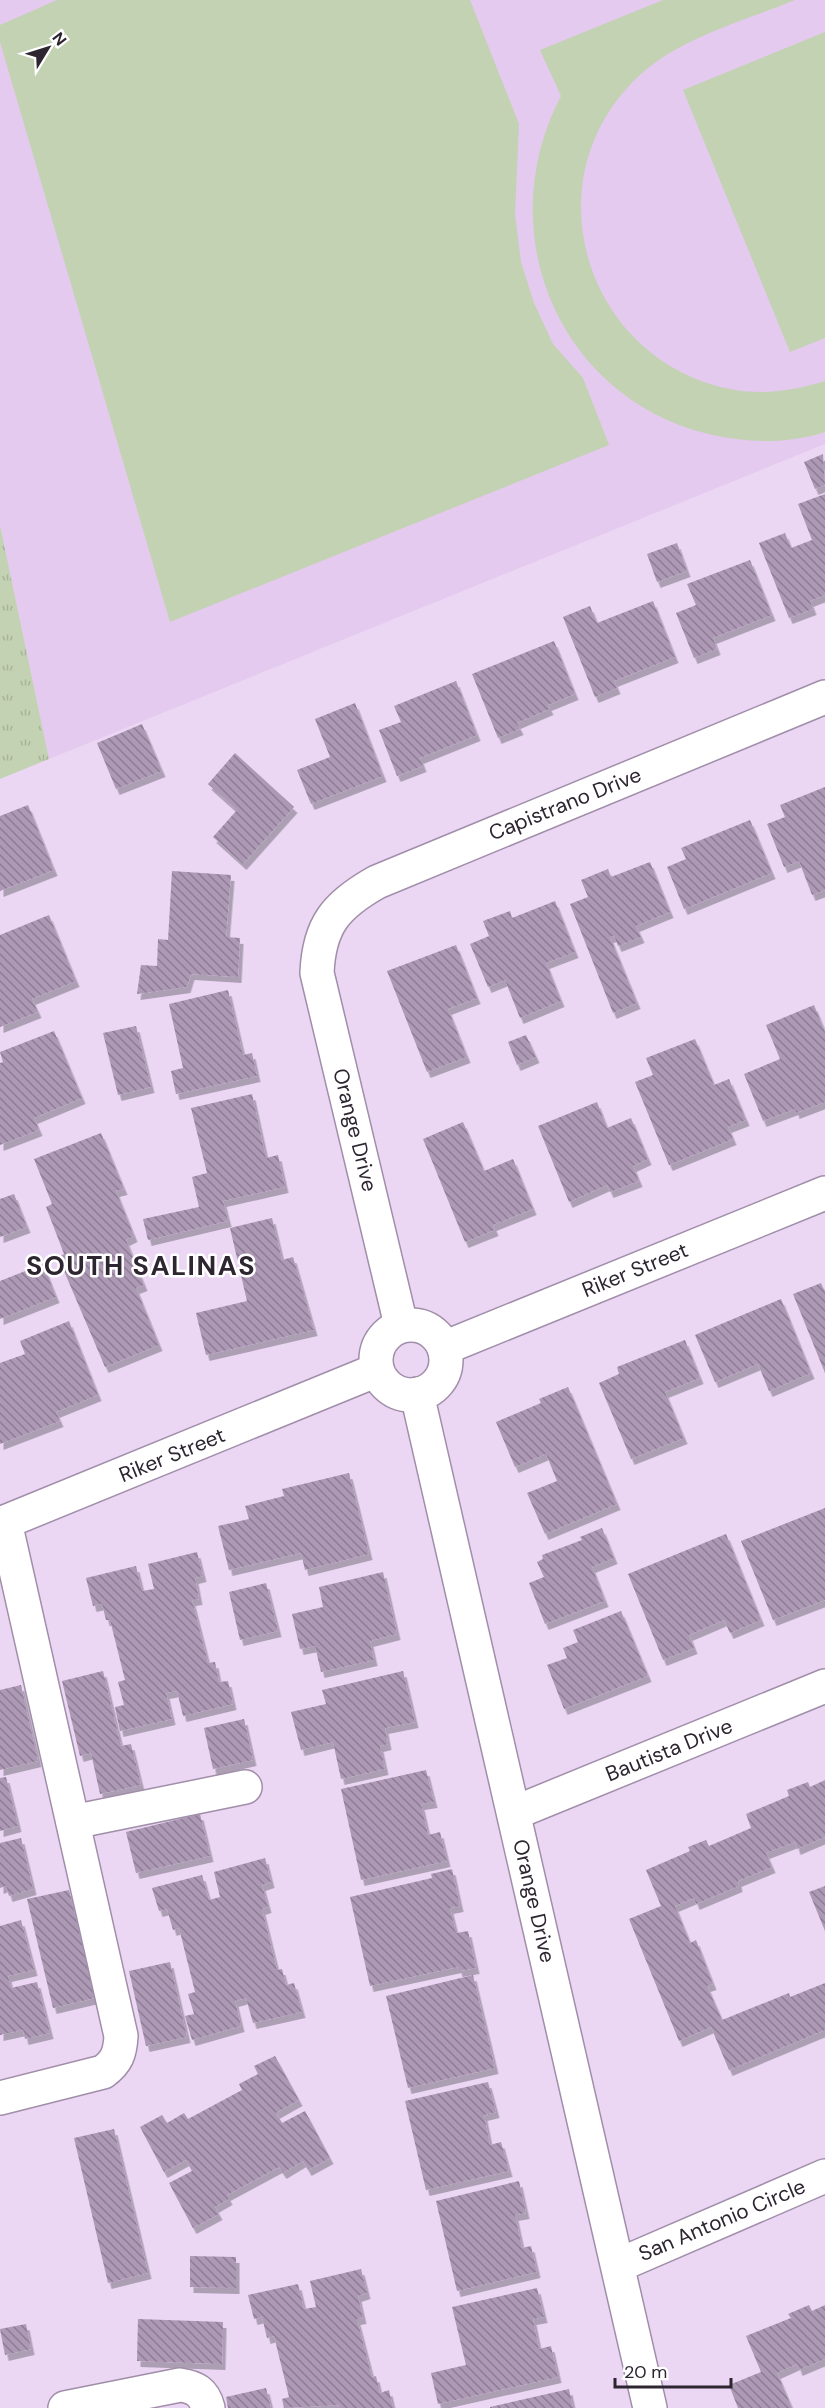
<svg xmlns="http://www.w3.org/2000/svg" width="825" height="2408" font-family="'DM Sans',sans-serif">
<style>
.built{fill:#e3caee}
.park{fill:url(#park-tufts)}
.garden{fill:#c3d2b3}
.building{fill:url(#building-back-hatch);filter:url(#shadow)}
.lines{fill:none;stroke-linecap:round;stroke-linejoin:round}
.minor-casing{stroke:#a18ea9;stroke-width:36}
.minor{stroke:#fff;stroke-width:33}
.labels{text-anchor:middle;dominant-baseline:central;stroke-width:5;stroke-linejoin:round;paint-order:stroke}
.street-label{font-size:21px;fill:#2d2530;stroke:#fff}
.district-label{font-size:27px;font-weight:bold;letter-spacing:1.5px;fill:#2d2530;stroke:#fff}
</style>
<defs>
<pattern id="park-tufts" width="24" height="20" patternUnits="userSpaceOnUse" patternTransform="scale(1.5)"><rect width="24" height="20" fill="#c3d2b3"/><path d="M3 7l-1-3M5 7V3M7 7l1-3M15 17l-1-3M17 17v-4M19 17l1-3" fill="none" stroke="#a8b49a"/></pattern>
<pattern id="building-back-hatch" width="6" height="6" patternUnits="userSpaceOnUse" patternTransform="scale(1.5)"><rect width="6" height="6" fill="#ad99b5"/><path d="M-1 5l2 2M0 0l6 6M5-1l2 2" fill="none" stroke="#8d7d94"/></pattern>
<filter id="shadow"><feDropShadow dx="3.5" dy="6" stdDeviation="0" flood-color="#0004"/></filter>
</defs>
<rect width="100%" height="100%" fill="#ebd7f4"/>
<polygon class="built" points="0,0 825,0 825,444 49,759 0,525"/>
<polygon class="park" points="0,525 49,759 0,779"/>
<g class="garden">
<polygon points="57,0 470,0 519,124 515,215 521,262 534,303 553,344 583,378 609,445 170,622 0,42 0,25"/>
<path d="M663,0h132c-51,21 -114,37 -155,75 -113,104 -54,289 95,315 31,5 61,0 90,-9v51c-36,12 -76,11 -112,3 -153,-34 -224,-202 -152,-339l-21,-46z"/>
<polygon points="825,32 825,338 790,352 683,90"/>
</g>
<g class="building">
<polygon points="823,454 825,485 815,489 804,462"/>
<polygon points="825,494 825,595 810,601 813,609 789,618 759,543 785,533 791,548 812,540 798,504"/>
<polygon points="677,543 687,571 657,582 647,554"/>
<polygon points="750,560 772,615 713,638 717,649 694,658 676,613 696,605 687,584"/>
<polygon points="653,601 675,657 614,681 617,688 595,697 563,617 590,606 597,623"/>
<polygon points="554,641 575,694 548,705 550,709 517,723 520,729 498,738 472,674"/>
<polygon points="456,681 477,735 420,758 423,766 397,776 379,730 401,722 394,706"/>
<polygon points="355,703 383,776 311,804 297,770 330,757 315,719"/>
<polygon points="142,724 162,771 116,789 97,743"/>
<polygon points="235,753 294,807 243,864 213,837 237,810 208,784"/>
<polygon points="825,787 825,890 812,895 799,861 784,867 767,824 785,817 780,805"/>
<polygon points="28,805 54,870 0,891 0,816"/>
<polygon points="750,820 772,873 684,909 667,867 686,859 681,848"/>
<polygon points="650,862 670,912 636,926 641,937 618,946 614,936 610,937 637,1003 613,1013 570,904 588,897 581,880 608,869 611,877"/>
<polygon points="172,871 231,875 226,937 240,938 238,977 191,974 187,987 137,994 141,965 157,966 158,939 168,940"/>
<polygon points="555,901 575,952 546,963 561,1001 520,1018 505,980 488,987 470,944 489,936 483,921 510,911 512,918"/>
<polygon points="49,915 76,981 32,999 38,1012 0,1027 0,935"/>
<polygon points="456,945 477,998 448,1009 467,1057 427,1072 387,971"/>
<polygon points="228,990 243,1055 252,1053 257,1076 176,1094 171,1071 183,1068 169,1004"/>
<polygon points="814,1005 825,1032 825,1102 796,1113 795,1109 763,1121 744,1074 780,1059 766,1025"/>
<polygon points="136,1026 151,1087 118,1095 103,1033"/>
<polygon points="54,1031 82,1098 34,1118 39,1130 0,1145 0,1063 3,1062 0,1052"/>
<polygon points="526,1035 536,1057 517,1065 508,1042"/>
<polygon points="695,1039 714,1085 729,1079 746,1120 728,1127 733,1139 669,1165 635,1082 653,1075 646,1058"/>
<polygon points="252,1094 266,1158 278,1155 285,1187 223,1201 228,1221 148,1240 143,1219 199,1207 192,1177 207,1173 191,1108"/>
<polygon points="597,1102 607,1128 631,1118 648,1159 633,1166 639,1181 610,1192 607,1185 569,1202 538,1126"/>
<polygon points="463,1122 484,1171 513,1159 533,1209 493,1225 495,1230 465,1242 423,1139"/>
<polygon points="101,1133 124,1189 116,1191 134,1236 126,1240 144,1285 136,1288 159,1345 105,1367 58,1257 64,1254 46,1207 52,1204 34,1159"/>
<polygon points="14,1194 27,1227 0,1237 0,1199"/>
<polygon points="272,1218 282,1260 293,1257 314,1330 206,1355 196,1313 247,1301 230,1228"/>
<polygon points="43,1264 56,1297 0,1319 0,1281"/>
<polygon points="821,1283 825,1292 825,1373 793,1294"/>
<polygon points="781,1299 811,1373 769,1391 758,1364 715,1382 695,1335"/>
<polygon points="69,1321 98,1395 56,1412 60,1421 0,1444 0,1363 25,1354 20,1341"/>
<polygon points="685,1340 700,1378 665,1392 684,1438 631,1459 599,1383 619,1374 617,1367"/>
<polygon points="568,1387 617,1504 545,1534 527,1493 557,1481 546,1454 515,1467 496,1422 541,1403 539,1399"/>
<polygon points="349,1473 369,1554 305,1570 301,1553 229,1570 218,1526 249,1519 245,1506 284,1496 282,1489"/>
<polygon points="825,1508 825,1600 773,1620 741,1541"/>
<polygon points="602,1528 614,1558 592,1567 605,1601 545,1624 529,1583 544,1577 537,1562 543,1559 542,1555 582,1540 580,1537"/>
<polygon points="726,1534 761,1620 730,1633 724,1620 689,1635 694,1648 663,1660 628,1574"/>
<polygon points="197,1552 203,1576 195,1578 199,1599 192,1600 208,1663 215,1662 219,1682 228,1681 233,1704 183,1716 177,1691 166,1693 172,1719 120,1731 115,1707 124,1705 118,1682 125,1680 110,1620 106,1620 102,1604 93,1606 86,1578 136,1566 142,1591 154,1589 148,1564"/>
<polygon points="383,1572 397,1634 370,1641 374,1660 321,1672 315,1646 300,1649 292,1614 323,1607 319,1587"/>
<polygon points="266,1583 278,1631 240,1640 229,1592"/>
<polygon points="621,1611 648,1676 564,1709 547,1665 567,1658 563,1648 578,1642 573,1630"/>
<polygon points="103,1671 121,1746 131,1744 141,1785 100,1794 91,1753 80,1756 62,1681"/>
<polygon points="403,1671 415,1722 385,1728 388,1744 380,1746 385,1769 341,1779 333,1742 301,1750 291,1712 326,1704 322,1690"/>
<polygon points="21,1685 38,1761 0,1770 0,1690"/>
<polygon points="244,1719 253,1760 213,1769 204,1728"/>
<polygon points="426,1770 434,1802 421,1804 428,1835 440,1832 447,1861 361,1880 341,1789"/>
<polygon points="6,1777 18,1826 0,1831 0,1778"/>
<polygon points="825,1780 825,1837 797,1849 795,1842 766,1853 772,1867 738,1881 739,1886 696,1904 694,1898 675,1906 690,1943 696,1940 713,1984 707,1986 722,2020 789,1993 790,1997 825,1983 825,2030 729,2070 711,2027 679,2041 629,1919 661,1906 646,1870 690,1851 688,1847 706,1840 709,1846 751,1828 746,1814 789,1796 787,1790 808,1782 810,1787"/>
<polygon points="200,1814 210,1856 136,1873 126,1832"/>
<polygon points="21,1838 33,1889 9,1896 6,1886 0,1888 0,1843"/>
<polygon points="265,1858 271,1882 262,1885 268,1907 262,1909 277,1970 282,1969 286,1985 294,1983 302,2012 253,2023 246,1998 235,2001 241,2026 192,2040 185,2016 194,2014 188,1994 195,1992 179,1928 173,1930 167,1909 159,1911 152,1888 202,1875 209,1900 220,1897 214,1872"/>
<polygon points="452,1869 460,1906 450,1908 456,1933 468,1931 476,1968 459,1971 458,1967 370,1986 350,1897 432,1878 431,1874"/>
<polygon points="825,1886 825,1931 809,1892"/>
<polygon points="69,1890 95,1998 53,2008 27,1899"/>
<polygon points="21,1920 34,1970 8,1976 11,1988 37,1982 50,2033 25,2039 23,2030 0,2035 0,1926"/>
<polygon points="170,1962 187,2037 146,2046 129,1971"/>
<polygon points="473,1975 495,2068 408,2088 386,1996"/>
<polygon points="275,2056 299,2100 276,2113 282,2123 305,2111 330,2158 308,2170 303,2161 283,2173 279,2167 227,2195 229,2199 215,2207 219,2214 193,2228 169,2183 192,2171 186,2160 164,2172 140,2127 162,2115 167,2123 184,2113 188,2119 242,2090 239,2084 258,2074 254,2066"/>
<polygon points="488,2082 496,2112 484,2115 490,2145 501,2142 509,2171 426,2190 405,2101"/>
<polygon points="114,2129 148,2273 108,2283 74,2138"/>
<polygon points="519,2181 526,2213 515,2215 522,2248 531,2246 537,2272 457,2291 436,2201"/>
<polygon points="190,2256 236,2257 236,2288 190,2287"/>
<polygon points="361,2269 367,2293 358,2296 363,2318 357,2319 372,2377 376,2376 380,2393 389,2390 393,2408 340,2408 340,2405 284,2408 282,2399 289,2397 274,2336 267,2338 262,2317 254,2319 248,2295 298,2284 304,2309 316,2307 310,2281"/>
<polygon points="537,2288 544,2317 533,2319 539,2349 551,2346 558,2377 438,2404 431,2373 466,2365 452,2307"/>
<polygon points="809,2305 812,2311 825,2305 825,2359 799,2370 797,2364 777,2373 792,2408 738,2408 729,2385 761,2372 746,2336 791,2318 788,2314"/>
<polygon points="138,2319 223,2322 222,2364 137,2361"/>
<polygon points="26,2324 31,2349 5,2355 0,2329"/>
<polygon points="266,2388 271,2408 228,2408 226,2397"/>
<polygon points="569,2389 573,2408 490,2408 490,2407"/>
</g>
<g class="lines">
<defs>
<g id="minor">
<path d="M401,1325l-84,-352c2,-48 19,-68 60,-91l448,-185"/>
<circle cx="411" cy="1360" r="35"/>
<polyline points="444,1348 825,1193"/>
<polyline points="417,1394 650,2408"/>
<polyline points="0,1524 377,1370"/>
<polyline points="514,1813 825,1686"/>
<polyline points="73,1822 245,1787"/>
<path d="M0,2098l103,-26c14,-10 17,-19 18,-36l-116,-514"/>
<polyline points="619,2265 825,2176"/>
<path d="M65,2408l115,-23c15,2 24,7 28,23"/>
</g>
</defs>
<use href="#minor" class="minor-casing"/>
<use href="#minor" class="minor"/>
</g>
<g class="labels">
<g class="street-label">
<text transform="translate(565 804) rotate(-22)">Capistrano Drive</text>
<text transform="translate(355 1130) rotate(76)">Orange Drive</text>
<text transform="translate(635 1270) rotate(-22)">Riker Street</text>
<text transform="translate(172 1455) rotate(-22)">Riker Street</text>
<text transform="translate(669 1750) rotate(-22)">Bautista Drive</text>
<text transform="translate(534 1901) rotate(77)">Orange Drive</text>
<text transform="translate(722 2220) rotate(-23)">San Antonio Circle</text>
</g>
<g class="district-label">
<text x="141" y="1265">SOUTH SALINAS</text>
</g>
</g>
<g transform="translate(48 48) rotate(52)" stroke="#ffffff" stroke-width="4.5" paint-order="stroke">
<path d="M0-4.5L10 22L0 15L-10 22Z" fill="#2d2530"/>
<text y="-9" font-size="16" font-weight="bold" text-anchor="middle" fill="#2d2530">N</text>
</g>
<path d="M615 2378v9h116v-9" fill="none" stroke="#2d2530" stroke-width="3"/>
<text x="624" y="2378" font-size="18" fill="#2d2530" stroke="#ffffff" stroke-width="4.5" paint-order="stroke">20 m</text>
</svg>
